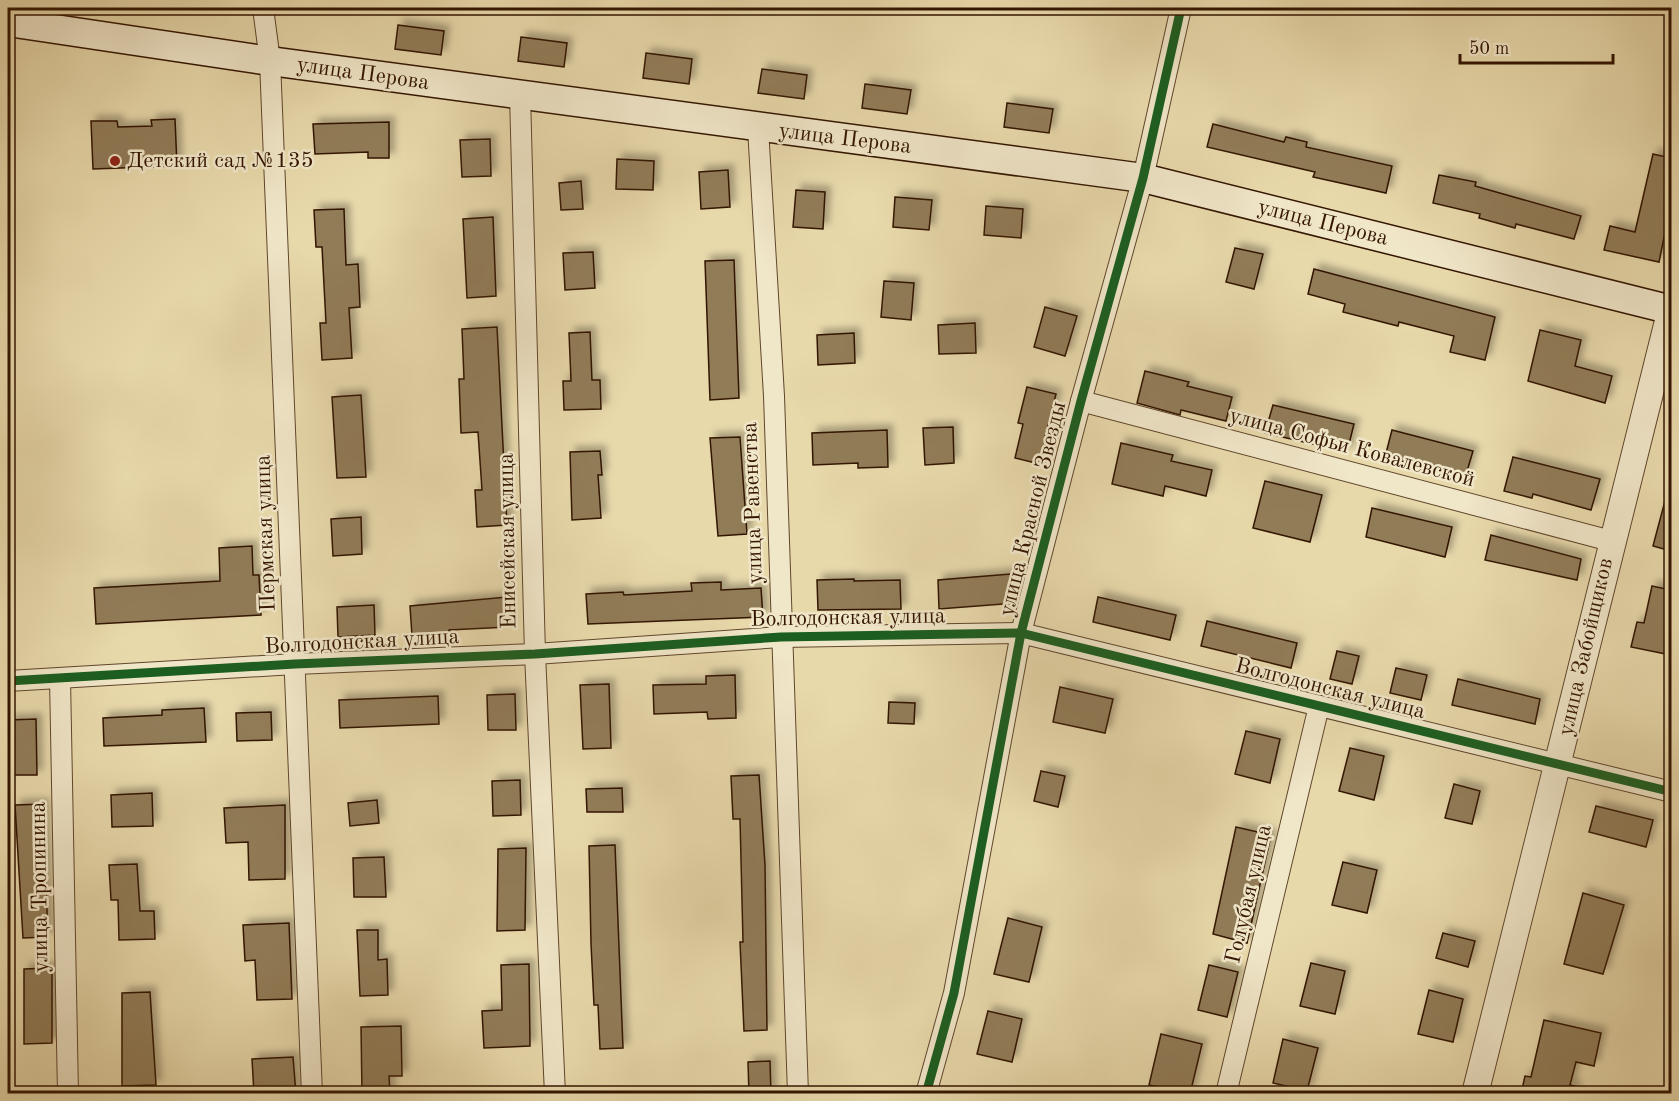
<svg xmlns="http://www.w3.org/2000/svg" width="1679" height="1101" font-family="'Old Standard TT',serif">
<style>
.building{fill:#917b59;stroke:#331501;stroke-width:1.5;filter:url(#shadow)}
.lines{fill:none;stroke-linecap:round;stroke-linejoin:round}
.minor-casing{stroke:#60462c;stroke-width:22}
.tertiary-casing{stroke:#60462c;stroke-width:28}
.secondary-casing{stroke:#331501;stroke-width:31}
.minor{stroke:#f0e6c8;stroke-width:20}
.tertiary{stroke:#f0e6c8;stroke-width:26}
.secondary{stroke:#f0e6c8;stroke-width:28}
.cycleway-casing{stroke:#f0e6c8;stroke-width:13}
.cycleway{stroke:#1b5e20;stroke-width:9}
.poi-dot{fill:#8f2418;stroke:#f0e6c8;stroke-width:2}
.labels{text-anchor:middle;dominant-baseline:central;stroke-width:5;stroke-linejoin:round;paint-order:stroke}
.street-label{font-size:22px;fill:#331501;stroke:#f0e6c8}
.poi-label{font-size:22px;fill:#331501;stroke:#f0e6c8;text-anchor:start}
</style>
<defs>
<filter id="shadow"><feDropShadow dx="5.5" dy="-5.5" stdDeviation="3" flood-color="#0004"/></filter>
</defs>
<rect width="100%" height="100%" fill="#e8d9ab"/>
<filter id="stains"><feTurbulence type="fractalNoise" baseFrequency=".00333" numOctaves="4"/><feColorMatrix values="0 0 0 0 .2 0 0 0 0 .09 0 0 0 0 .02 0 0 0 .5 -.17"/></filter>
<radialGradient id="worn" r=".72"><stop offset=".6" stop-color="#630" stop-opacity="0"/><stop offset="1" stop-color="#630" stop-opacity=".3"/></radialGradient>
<g class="building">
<polygon points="398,25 444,31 441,55 395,49"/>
<polygon points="521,37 567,43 564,67 518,61"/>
<polygon points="646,53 692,59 689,84 643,78"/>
<polygon points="762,69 807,75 804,99 758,93"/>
<polygon points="865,84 911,90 907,114 862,108"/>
<polygon points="1007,103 1053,109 1049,133 1004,127"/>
<polygon points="175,119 177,166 93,169 91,121 117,121 118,127 152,126 151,120"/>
<polygon points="389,122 389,158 368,158 368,152 315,154 313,124"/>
<polygon points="1213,124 1284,142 1286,137 1307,142 1306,147 1392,166 1386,193 1313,177 1315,172 1207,147"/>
<polygon points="490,139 491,176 462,177 460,140"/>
<polygon points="1653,154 1671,158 1671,203 1659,262 1604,250 1610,226 1635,232"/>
<polygon points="617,159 654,161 653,190 616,189"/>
<polygon points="728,170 730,207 701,209 699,172"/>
<polygon points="1439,175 1476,182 1475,186 1581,216 1574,239 1516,224 1515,228 1479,218 1480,214 1433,203"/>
<polygon points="581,181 583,209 561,210 559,183"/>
<polygon points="796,190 825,192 823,229 793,227"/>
<polygon points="895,197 932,200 929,230 893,227"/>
<polygon points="986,206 1023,209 1021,238 984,235"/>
<polygon points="344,209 346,265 358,264 360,307 349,308 352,358 322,360 320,323 326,323 322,247 316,247 314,210"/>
<polygon points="493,217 496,296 467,298 463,219"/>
<polygon points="1235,248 1263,254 1254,289 1226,282"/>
<polygon points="593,252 595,288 565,290 563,253"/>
<polygon points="734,260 739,398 710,400 705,261"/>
<polygon points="1314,269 1495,317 1485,360 1450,352 1454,336 1399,322 1398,326 1343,312 1345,304 1308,294"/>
<polygon points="884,281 914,283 911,320 881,317"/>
<polygon points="1045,307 1077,316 1065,356 1034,347"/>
<polygon points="975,323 976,353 939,354 938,325"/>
<polygon points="497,327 507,525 477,527 475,490 482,490 478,432 461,433 459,379 464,379 462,329"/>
<polygon points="1540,330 1581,340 1575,366 1612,376 1605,403 1528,381"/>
<polygon points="590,332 592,380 600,380 601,409 564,410 563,381 571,381 569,333"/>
<polygon points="854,333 855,363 818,365 817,335"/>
<polygon points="1145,371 1189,382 1187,386 1232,397 1226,421 1181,410 1180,415 1137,403"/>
<polygon points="1027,387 1056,394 1044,441 1050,442 1044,465 1015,458 1023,424 1018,423"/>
<polygon points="361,395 366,477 337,478 332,397"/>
<polygon points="1273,405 1354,424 1347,452 1265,433"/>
<polygon points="953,427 954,463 925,465 923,428"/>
<polygon points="887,430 888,467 858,468 858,463 813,465 812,433"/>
<polygon points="1392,430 1473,451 1465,478 1385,457"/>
<polygon points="740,437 747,534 718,536 710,438"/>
<polygon points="1121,443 1173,455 1171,461 1212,470 1206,496 1165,486 1163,496 1112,484"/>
<polygon points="600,451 602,475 598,475 601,518 572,520 570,452"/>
<polygon points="1513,457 1600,479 1591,510 1533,494 1532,498 1504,491"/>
<polygon points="1265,481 1322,495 1310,542 1253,528"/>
<polygon points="1666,497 1671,498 1671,551 1653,546"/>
<polygon points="1372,508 1452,527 1445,557 1366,537"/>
<polygon points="361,517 362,554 333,556 331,519"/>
<polygon points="1491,535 1581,559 1577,580 1485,560"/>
<polygon points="252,546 253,575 259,575 261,615 96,624 94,588 220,581 219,548"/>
<polygon points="1024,573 1016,603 939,609 938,580"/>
<polygon points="854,579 854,581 900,580 901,609 818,610 817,580"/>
<polygon points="721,582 721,590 761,588 763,617 588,624 586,594 623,592 624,595 692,591 691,583"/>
<polygon points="1652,586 1671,590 1671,630 1666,654 1631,647 1637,622 1644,623"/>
<polygon points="507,597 508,627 449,630 449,633 412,636 410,606"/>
<polygon points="1098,597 1176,615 1170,640 1093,622"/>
<polygon points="374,605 375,635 338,637 337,607"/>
<polygon points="1207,621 1297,643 1291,668 1201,646"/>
<polygon points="1337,651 1359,656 1352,684 1330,679"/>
<polygon points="1396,668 1427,675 1421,700 1390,693"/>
<polygon points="735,675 736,718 708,719 707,712 654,714 653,685 706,684 706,676"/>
<polygon points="1458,679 1540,699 1535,724 1452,705"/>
<polygon points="609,684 611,748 583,749 580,685"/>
<polygon points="1060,687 1113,699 1105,733 1053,722"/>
<polygon points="515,694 516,730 488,730 487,695"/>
<polygon points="438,696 439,724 340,728 339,700"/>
<polygon points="889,702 915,703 914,724 888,723"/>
<polygon points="204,708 206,742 104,746 103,718 162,715 162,710"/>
<polygon points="271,712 272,740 237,741 236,713"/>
<polygon points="36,719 37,775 9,775 8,720"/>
<polygon points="1246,731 1280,739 1270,783 1235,774"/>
<polygon points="1350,748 1384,756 1374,800 1339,791"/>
<polygon points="1041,771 1065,776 1058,807 1034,801"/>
<polygon points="759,775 765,865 767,1030 744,1031 740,942 743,942 740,819 733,819 731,776"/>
<polygon points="520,780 521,815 493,816 492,781"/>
<polygon points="1454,784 1480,791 1472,824 1445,818"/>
<polygon points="622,788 623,812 587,812 586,789"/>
<polygon points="152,793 153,826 112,827 111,795"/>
<polygon points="377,800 379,823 350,826 348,803"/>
<polygon points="43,804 48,937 23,938 15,805"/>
<polygon points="285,805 285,879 249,880 248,842 226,843 224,808"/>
<polygon points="1596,806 1653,820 1646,847 1589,832"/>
<polygon points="1236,827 1271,835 1247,943 1213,934"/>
<polygon points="615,845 623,1048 600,1049 598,1005 594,1005 591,944 589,846"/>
<polygon points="526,848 525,930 497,931 498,849"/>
<polygon points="384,857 386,897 354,897 353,858"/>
<polygon points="1343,862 1377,870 1367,913 1332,905"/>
<polygon points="137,864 140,911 154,911 155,939 119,940 118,900 111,900 109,865"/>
<polygon points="1583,893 1624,905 1603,974 1564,964"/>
<polygon points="1008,918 1042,927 1029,982 994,974"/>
<polygon points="289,923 292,999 257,1000 255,960 245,961 243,925"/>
<polygon points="357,930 378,930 378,960 387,959 388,995 360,996"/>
<polygon points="1443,933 1475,941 1468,967 1436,958"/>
<polygon points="1311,963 1345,971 1335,1014 1300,1006"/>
<polygon points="529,964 530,1046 484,1048 482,1011 502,1010 501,965"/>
<polygon points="1209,965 1238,972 1227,1017 1198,1010"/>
<polygon points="52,968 52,1043 24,1044 24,969"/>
<polygon points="1429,990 1463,999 1453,1042 1418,1034"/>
<polygon points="150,992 156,1085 122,1086 122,993"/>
<polygon points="988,1011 1022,1019 1012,1062 977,1054"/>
<polygon points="1544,1020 1601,1033 1594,1066 1576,1062 1570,1085 1575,1086 1574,1094 1521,1094 1525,1076 1531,1077"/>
<polygon points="401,1026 402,1076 389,1076 390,1094 362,1094 361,1027"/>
<polygon points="1161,1034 1202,1044 1190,1094 1149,1085"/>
<polygon points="1283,1039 1318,1048 1307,1091 1273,1083"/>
<polygon points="293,1057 296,1094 254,1094 252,1059"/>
<polygon points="770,1061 771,1094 749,1094 748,1062"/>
</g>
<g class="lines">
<defs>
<g id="minor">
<polyline points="263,8 270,61 312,1094"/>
<polyline points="520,95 535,654 555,1094"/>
<polyline points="758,128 774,396 798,1094"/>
<polyline points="1081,401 1611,541"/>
<polyline points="60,679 68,1094"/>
<polyline points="8,681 295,664 535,654 781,637 1021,633 1672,792"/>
<polyline points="926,1094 954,993 1021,633 1081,401 1143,178 1181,8"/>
<polyline points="1226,1094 1319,706"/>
</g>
<polyline id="tertiary" points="1475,1094 1671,309"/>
<polyline id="secondary" points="8,22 270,61 1143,178 1672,310"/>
</defs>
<use href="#minor" class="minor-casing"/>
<use href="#tertiary" class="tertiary-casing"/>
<use href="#secondary" class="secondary-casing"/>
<use href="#minor" class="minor"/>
<use href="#tertiary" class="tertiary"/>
<use href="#secondary" class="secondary"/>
<defs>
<g id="cycleway">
<polyline points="8,681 295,664 535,654 781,637 1021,633 1672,792"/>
<polyline points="926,1094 954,993 1021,633 1081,401 1143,178 1181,8"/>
</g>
</defs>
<use href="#cycleway" class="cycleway-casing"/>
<use href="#cycleway" class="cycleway"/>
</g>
<circle class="poi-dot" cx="115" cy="161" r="6"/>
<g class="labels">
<g class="street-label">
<text transform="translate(363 74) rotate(8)">улица Перова</text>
<text transform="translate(845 139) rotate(7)">улица Перова</text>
<text transform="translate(1323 223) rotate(14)">улица Перова</text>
<text transform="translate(1352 448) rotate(15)">улица Софьи Ковалевской</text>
<text transform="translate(753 503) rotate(-92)">улица Равенства</text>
<text transform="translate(1033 509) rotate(-76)">улица Красной Звезды</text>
<text transform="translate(266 533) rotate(-92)">Пермская улица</text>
<text transform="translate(508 541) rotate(-91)">Енисейская улица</text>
<text transform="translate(848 618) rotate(-1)">Волгодонская улица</text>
<text transform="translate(362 642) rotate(-3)">Волгодонская улица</text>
<text transform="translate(1586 647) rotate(-77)">улица Забойщиков</text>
<text transform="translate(1330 689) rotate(14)">Волгодонская улица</text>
<text transform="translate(40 887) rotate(-91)">улица Тропинина</text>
<text transform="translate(1249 894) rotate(-77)">Голубая улица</text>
</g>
<g class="poi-label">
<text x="127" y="161">Детский сад №135</text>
</g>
</g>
<rect width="1679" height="1101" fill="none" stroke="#e8d9ab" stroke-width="30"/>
<rect x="9" y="9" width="1661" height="1083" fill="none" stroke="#331501" stroke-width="3"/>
<rect x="15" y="15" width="1649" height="1071" fill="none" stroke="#331501" stroke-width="1.5"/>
<path d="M1460 54v9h153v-9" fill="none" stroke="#331501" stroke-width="3"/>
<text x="1469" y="54" font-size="18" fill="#331501" stroke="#f0e6c8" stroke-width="4.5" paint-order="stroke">50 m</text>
<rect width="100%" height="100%" filter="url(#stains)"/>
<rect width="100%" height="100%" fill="url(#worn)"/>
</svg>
